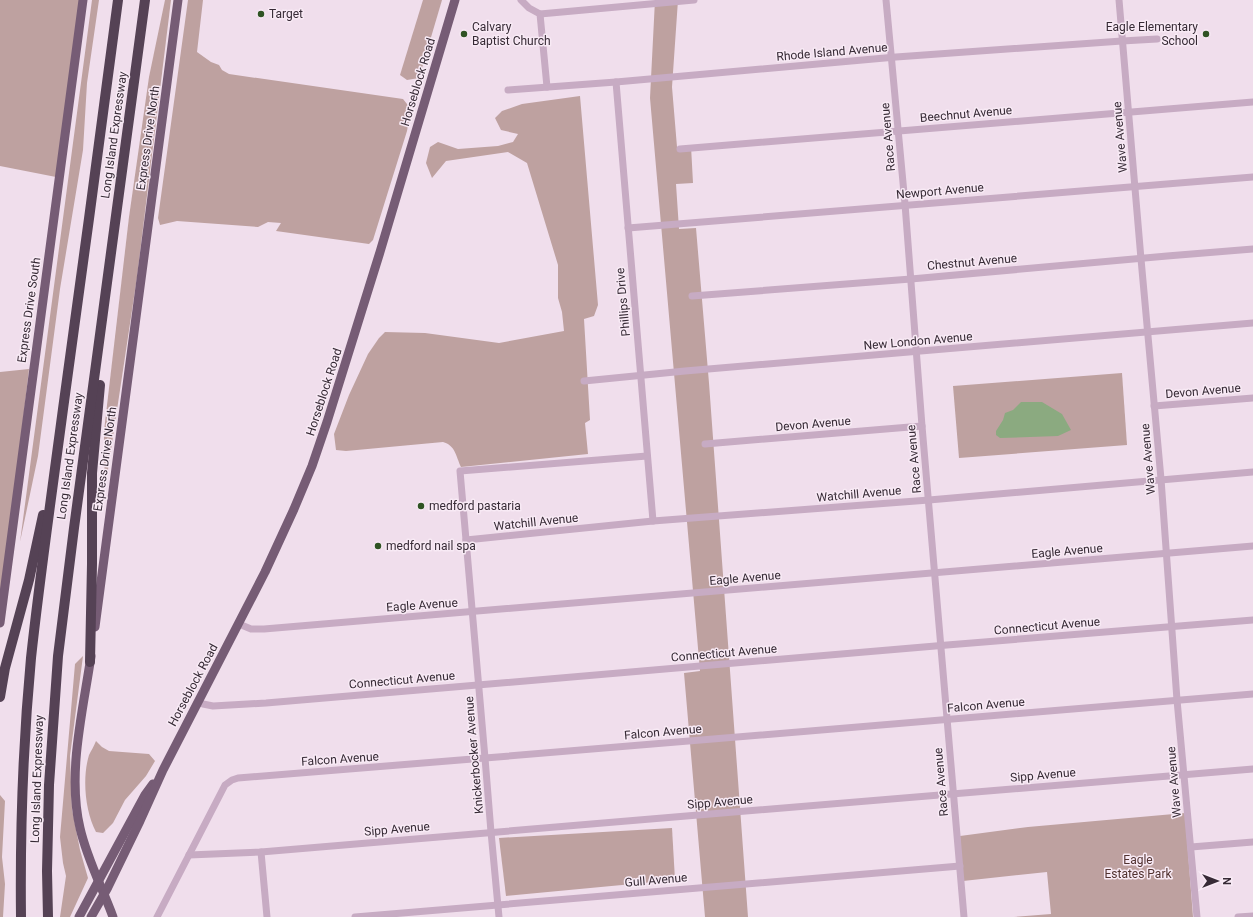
<svg xmlns="http://www.w3.org/2000/svg" width="1253" height="917" font-family="Roboto,sans-serif">
<style>
.green{fill:#bea1a0}
.water{fill:#8baa80}
.lines{fill:none;stroke-linecap:round;stroke-linejoin:round}
.minor{stroke:#c7abc3;stroke-width:7}
.major{stroke:#765c75;stroke-width:9}
.highway{stroke:#554255;stroke-width:10}
.poi-dot{fill:#2f5323;stroke:#f8eaf5;stroke-width:1.5}
.labels{text-anchor:middle;dominant-baseline:central;stroke-width:3;stroke-linejoin:round;paint-order:stroke}
.poi-label{font-size:12px;fill:#362a35;stroke:#f8eaf5;text-anchor:start}
.street-label{font-size:12px;fill:#362a35;stroke:#f8eaf5}
.park-label{font-size:12px;fill:#513230;stroke:#f8eaf5}
</style>
<rect width="100%" height="100%" fill="#f0deec"/>
<g class="green">
<polygon points="0,0 82,0 56,177 0,166"/>
<polygon points="92,0 99,0 87,83 83,150 60,289 38,456 20,542"/>
<polygon points="165,0 171,0 137,277 106,483 104,462 104,431 129,217 149,77"/>
<polygon points="188,0 203,0 197,52 211,62 219,65 222,70 229,74 403,99 411,109 407,131 373,240 369,244 276,231 281,223 268,222 258,227 177,221 160,225 158,218"/>
<polygon points="423,0 442,0 419,78 407,80 400,75"/>
<polygon points="655,0 678,0 672,87 677,147 691,146 693,183 676,184 679,229 696,228 709,383 748,917 705,917 684,673 700,671 650,98"/>
<path d="M580,96l18,209 -4,11 -10,3 6,101 -5,3 3,31 -127,13c-5,-11 -6,-22 -18,-25l-97,9 -10,-1 -2,-16 15,-39 19,-41 11,-16 6,-6 40,1 74,10 65,-12 -2,-19 -4,-14v-33l-31,-102 -19,-11 -62,9 -14,17 -6,-15 4,-16 8,-5 20,7 40,-3 15,-4 5,-8 -17,-4 -6,-12 7,-7 20,-7z"/>
<polygon points="29,369 0,620 0,372"/>
<polygon points="1122,373 1127,445 959,458 953,386"/>
<polygon points="83,656 70,756 72,809 80,850 88,878 70,917 60,917 66,876 63,863 60,837 75,664"/>
<path d="M96,741l6,6 7,4 40,3 6,7 -9,15 -21,24 -12,23 -10,10 -7,-1c-11,-21 -14,-54 -7,-77 2,-4 5,-9 7,-14z"/>
<polygon points="0,795 5,801 2,857 5,884 3,917 0,917"/>
<polygon points="1185,813 1193,917 1014,917 1051,914 1047,872 963,881 960,836 1028,827"/>
<polygon points="672,828 675,880 506,896 499,838"/>
</g>
<polygon class="water" points="1021,402 1042,402 1062,414 1071,430 1058,436 1000,438 996,435 996,431 1003,420 1005,413 1013,410"/>
<g class="lines">
<g class="minor">
<polyline points="521,0 529,8 540,14 547,87"/>
<polyline points="886,0 905,204 922,426 964,917"/>
<polyline points="1119,0 1141,259 1161,479 1177,700 1197,917"/>
<polyline points="540,14 694,0"/>
<polyline points="616,82 653,521"/>
<polyline points="508,90 616,82 896,57 1122,41 1157,39"/>
<polyline points="680,149 1253,102"/>
<polyline points="628,228 1253,177"/>
<polyline points="692,296 911,279 1167,256 1253,249"/>
<polyline points="584,381 685,371 1253,323"/>
<polyline points="1154,406 1253,398"/>
<polyline points="705,444 922,426"/>
<polyline points="466,540 653,521 929,500 1253,472"/>
<polyline points="239,624 251,629 264,629 1253,546"/>
<polyline points="198,702 203,704 213,706 266,703 947,645 1253,620"/>
<polyline points="1191,847 1253,842"/>
<polyline points="261,852 267,917"/>
<polyline points="189,855 261,852 722,813 1253,769"/>
<polyline points="157,917 225,785 232,780 238,778 485,758 1253,694"/>
<polyline points="355,917 960,866"/>
<polyline points="499,917 491,832 485,758 460,471 647,456"/>
<polyline points="1238,917 1253,916"/>
</g>
<g class="major">
<polyline points="0,623 83,0"/>
<polyline points="95,627 178,0"/>
<path d="M91,656c-8,55 -24,117 -11,172 7,31 22,59 33,89"/>
<polyline points="79,917 145,795 153,784"/>
<polyline points="91,917 107,889 140,821 163,770 265,572 294,509 312,466 327,422 380,252 455,0"/>
</g>
<g class="highway">
<polyline points="90,662 92,564 92,473 100,385"/>
<polyline points="0,697 5,668 29,580 43,515"/>
<path d="M21,917c-1,-87 2,-173 10,-259 9,-83 21,-166 32,-249 19,-136 37,-273 55,-409"/>
<polyline points="48,917 47,871 49,785 58,656 74,528 145,0"/>
</g>
</g>
<g class="poi-dot">
<circle cx="261" cy="14" r="4"/>
<circle cx="464" cy="34" r="4"/>
<circle cx="1206" cy="34" r="4"/>
<circle cx="421" cy="506" r="4"/>
<circle cx="378" cy="546" r="4"/>
</g>
<g class="labels">
<g class="poi-label">
<text x="269" y="14">Target</text>
<text x="472" y="27">Calvary<tspan x="472" dy="14">Baptist Church</tspan></text>
<text x="1198" y="27" text-anchor="end">Eagle Elementary<tspan x="1198" dy="14">School</tspan></text>
<text x="429" y="506">medford pastaria</text>
<text x="386" y="546">medford nail spa</text>
</g>
<g class="street-label">
<text transform="translate(832 52) rotate(-5)">Rhode Island Avenue</text>
<text transform="translate(418 82) rotate(-73)">Horseblock Road</text>
<text transform="translate(966 114) rotate(-5)">Beechnut Avenue</text>
<text transform="translate(114 135) rotate(-82)">Long Island Expressway</text>
<text transform="translate(888 137) rotate(-95)">Race Avenue</text>
<text transform="translate(1120 137) rotate(-95)">Wave Avenue</text>
<text transform="translate(148 138) rotate(-82)">Express Drive North</text>
<text transform="translate(940 191) rotate(-5)">Newport Avenue</text>
<text transform="translate(972 262) rotate(-5)">Chestnut Avenue</text>
<text transform="translate(623 302) rotate(-95)">Phillips Drive</text>
<text transform="translate(29 310) rotate(-82)">Express Drive South</text>
<text transform="translate(918 341) rotate(-5)">New London Avenue</text>
<text transform="translate(1203 391) rotate(-5)">Devon Avenue</text>
<text transform="translate(324 392) rotate(-72)">Horseblock Road</text>
<text transform="translate(813 424) rotate(-5)">Devon Avenue</text>
<text transform="translate(70 456) rotate(-82)">Long Island Expressway</text>
<text transform="translate(105 459) rotate(-82)">Express Drive North</text>
<text transform="translate(914 459) rotate(-95)">Race Avenue</text>
<text transform="translate(1148 459) rotate(-95)">Wave Avenue</text>
<text transform="translate(859 494) rotate(-5)">Watchill Avenue</text>
<text transform="translate(536 522) rotate(-6)">Watchill Avenue</text>
<text transform="translate(1067 551) rotate(-5)">Eagle Avenue</text>
<text transform="translate(745 578) rotate(-5)">Eagle Avenue</text>
<text transform="translate(422 605) rotate(-4)">Eagle Avenue</text>
<text transform="translate(1047 626) rotate(-5)">Connecticut Avenue</text>
<text transform="translate(724 653) rotate(-5)">Connecticut Avenue</text>
<text transform="translate(402 680) rotate(-5)">Connecticut Avenue</text>
<text transform="translate(193 685) rotate(-62)">Horseblock Road</text>
<text transform="translate(986 705) rotate(-5)">Falcon Avenue</text>
<text transform="translate(663 732) rotate(-5)">Falcon Avenue</text>
<text transform="translate(474 755) rotate(-95)">Knickerbocker Avenue</text>
<text transform="translate(340 759) rotate(-4)">Falcon Avenue</text>
<text transform="translate(1043 775) rotate(-5)">Sipp Avenue</text>
<text transform="translate(37 779) rotate(-88)">Long Island Expressway</text>
<text transform="translate(941 782) rotate(-95)">Race Avenue</text>
<text transform="translate(1174 782) rotate(-95)">Wave Avenue</text>
<text transform="translate(720 802) rotate(-5)">Sipp Avenue</text>
<text transform="translate(397 829) rotate(-5)">Sipp Avenue</text>
<text transform="translate(656 880) rotate(-5)">Gull Avenue</text>
</g>
<g class="park-label">
<text x="1138" y="860">Eagle<tspan x="1138" dy="14">Estates Park</tspan></text>
</g>
</g>
<g transform="translate(1217 881) rotate(90)" stroke="#f8eaf5" stroke-width="3" paint-order="stroke">
<path d="M0-3L7 15L0 10L-7 15Z" fill="#362a35"/>
<text y="-6" font-size="11" font-weight="bold" text-anchor="middle" fill="#362a35">N</text>
</g>
</svg>
